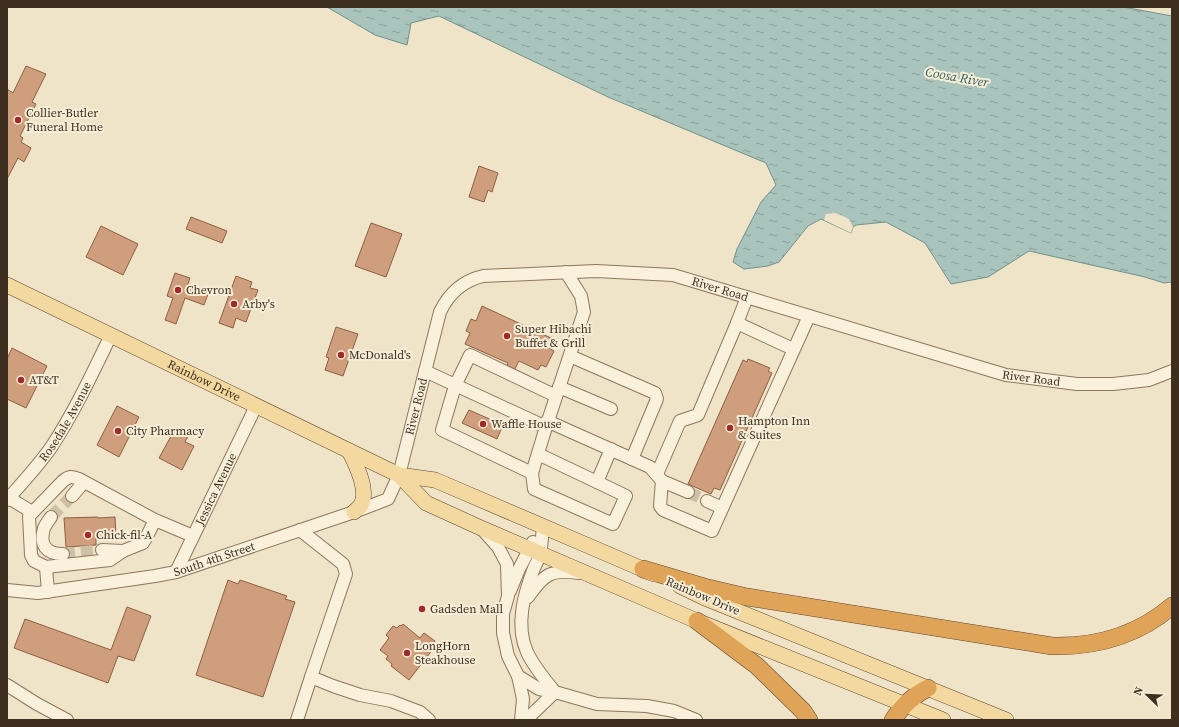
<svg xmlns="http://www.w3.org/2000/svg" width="1179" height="727" font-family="'Source Serif 4',serif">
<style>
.water{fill:url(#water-ripples);stroke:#6f938a}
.pier{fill:#f0e4c8}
.building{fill:#cf9f7d;stroke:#8d5f41}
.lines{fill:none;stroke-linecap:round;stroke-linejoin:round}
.minor-tunnel{stroke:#ccc0a6;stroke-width:12;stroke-dasharray:12 6;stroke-linecap:butt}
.minor-casing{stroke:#8d765c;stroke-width:14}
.major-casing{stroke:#5b4430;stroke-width:16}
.highway-casing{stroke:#5b4430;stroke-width:18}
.minor{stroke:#faf1dc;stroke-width:12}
.major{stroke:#f3d9a0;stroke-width:15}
.highway{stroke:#e0a458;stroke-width:17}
.poi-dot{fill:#9e2a2b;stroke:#f7eed8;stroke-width:1.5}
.labels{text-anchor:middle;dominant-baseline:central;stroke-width:4;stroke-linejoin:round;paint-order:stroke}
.poi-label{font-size:12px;fill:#3d2e20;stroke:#f7eed8;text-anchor:start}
.street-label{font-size:12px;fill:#3d2e20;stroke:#f7eed8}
.water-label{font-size:13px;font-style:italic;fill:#2f5d5a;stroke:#f7eed8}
</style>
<defs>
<pattern id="water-ripples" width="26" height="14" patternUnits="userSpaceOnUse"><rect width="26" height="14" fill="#a9c4bc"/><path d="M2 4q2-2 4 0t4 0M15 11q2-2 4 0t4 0" fill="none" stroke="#8ba098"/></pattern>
</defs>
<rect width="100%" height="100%" fill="#f0e4c8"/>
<polygon class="water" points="327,7 1123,7 1172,16 1172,282 1164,283 1145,277 1029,251 988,277 951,284 925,243 886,222 856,225 853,227 851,233 821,219 808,226 779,262 768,266 744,269 733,262 737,249 761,202 776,185 766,163 608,97 439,16 411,23 407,45 375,35"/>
<polygon class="pier" points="836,213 849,219 853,227 851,233 824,220 826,214"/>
<g class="building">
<polygon points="26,66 46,74 32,102 36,104 20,136 23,138 21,142 31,148 24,162 18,158 7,179 7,89 13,93"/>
<polygon points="479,166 498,173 492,192 488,190 484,202 469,197"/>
<polygon points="191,217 227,231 222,243 186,229"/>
<polygon points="371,223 402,234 386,277 355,266"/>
<polygon points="101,226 138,244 123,275 86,257"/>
<polygon points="175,273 190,278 187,287 208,294 204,305 185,298 176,324 165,320 173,298 167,296"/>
<polygon points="236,276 252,282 250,288 258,290 246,322 236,318 233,328 219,323"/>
<polygon points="482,306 553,339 549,348 554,351 546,367 541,365 538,370 519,361 514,371 507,367 508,363 465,344 470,333 466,331 471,319 476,321"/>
<polygon points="336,327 358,334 343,376 325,370 329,358 326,357"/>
<polygon points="12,348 47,366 26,408 7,399 7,359"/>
<polygon points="748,359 770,368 768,371 772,373 720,490 714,488 711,494 688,484 743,360 747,362"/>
<polygon points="117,406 139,417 119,457 97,445"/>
<polygon points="469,410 503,425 497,439 462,423"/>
<polygon points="175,429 188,436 185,442 194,446 182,470 159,458"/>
<polygon points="98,517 98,518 115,517 116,537 96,538 96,545 66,547 64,518"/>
<polygon points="228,580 238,584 240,580 287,596 285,599 295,602 263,697 196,675"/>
<polygon points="127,607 151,616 134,661 118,656 108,683 14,648 25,619 111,650"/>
<polygon points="403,624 420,638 424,633 435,641 430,647 433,649 409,680 391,666 392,664 386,659 388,656 380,650 389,638 386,635 393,626 397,628 400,625 401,626"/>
</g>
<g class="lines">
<g class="minor-tunnel">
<polyline points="688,492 707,501"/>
<polyline points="51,517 72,496"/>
<polyline points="63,554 102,550"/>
</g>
<defs>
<g id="minor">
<polyline points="747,297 737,323 793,349"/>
<polyline points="570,356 655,393 657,399 632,459"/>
<polyline points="425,371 546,427 584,312 581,296 566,272"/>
<polyline points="559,387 611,409"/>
<polyline points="547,421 650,467 662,481 660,506 663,510 712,531 809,316"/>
<polyline points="546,427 532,473 442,430 455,386 470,355 556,396"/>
<polyline points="538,454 597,482"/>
<polyline points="532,473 534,489 613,524 626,496 597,482 611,449"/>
<polyline points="657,474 680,421 698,415 737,323"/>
<polyline points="662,481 688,492"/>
<polyline points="72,496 84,482"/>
<polyline points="9,498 32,512"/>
<path id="s1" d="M7,500c16,-18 32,-35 45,-54 23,-35 41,-74 59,-111"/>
<polyline points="707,501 722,508"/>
<path d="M51,517c-2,3 -5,7 -7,11 -5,17 2,26 19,26"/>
<path d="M155,520l-9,18 -3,5 -20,8 -13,9 -64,7 -12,-6 -3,-6 -2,-39 34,-35c6,-5 9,-5 16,-2l76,41 38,16"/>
<path d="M543,526c-1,9 -1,19 -3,28 -1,5 -4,9 -6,14 -10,26 -19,57 -7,84 7,15 18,28 28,40"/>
<polyline points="482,529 498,547 507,564 508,596 503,614 503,633 508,656 518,676 523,699 521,720"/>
<polyline points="300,530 343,564 346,574 311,677"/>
<polyline points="102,550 123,551"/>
<polyline points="46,567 48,592"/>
<path id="s2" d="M176,572l80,-166"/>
<path id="s3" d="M7,590l31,3 117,-17 21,-4 178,-60 34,-13 11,-24 41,-163c9,-19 22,-31 43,-36l113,-5 77,4 333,100 71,9h36l36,-4 23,-9"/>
<polyline points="510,591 519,569 533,542"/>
<path d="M528,597c16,-23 23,-28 51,-24"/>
<polyline points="518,676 539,689 555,692 597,704 647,706 674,711 696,720"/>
<polyline points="7,685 37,704 67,720"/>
<polyline points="297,720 311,677 333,686 360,695 391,701 420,712 429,720"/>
<polyline points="526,720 555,692"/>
</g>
<g id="major">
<path id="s4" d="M7,285l392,190 36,5 219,94"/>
<path d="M349,451c7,13 20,40 12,54 -2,3 -5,5 -7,7"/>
<polyline points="399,475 426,503 481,528 697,621 943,720"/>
<polyline points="680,586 705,598 1006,720"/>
</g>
<g id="highway">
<path d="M643,569l61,18 43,10 305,49c44,1 86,-11 120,-40"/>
<polyline points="697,621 757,666 803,711 809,720"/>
<path d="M893,720c9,-14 19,-24 35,-32"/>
</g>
</defs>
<use href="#minor" class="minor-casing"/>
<use href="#major" class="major-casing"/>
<use href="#highway" class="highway-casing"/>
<use href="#minor" class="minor"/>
<use href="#major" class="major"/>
<use href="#highway" class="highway"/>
</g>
<g class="poi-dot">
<circle cx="18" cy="120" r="4"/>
<circle cx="178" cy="290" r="4"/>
<circle cx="234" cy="304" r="4"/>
<circle cx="507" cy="336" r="4"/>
<circle cx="341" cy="355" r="4"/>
<circle cx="21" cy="380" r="4"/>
<circle cx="483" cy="424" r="4"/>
<circle cx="730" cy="428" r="4"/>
<circle cx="118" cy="431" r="4"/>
<circle cx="88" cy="535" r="4"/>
<circle cx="422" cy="609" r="4"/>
<circle cx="407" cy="653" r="4"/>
</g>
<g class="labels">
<g class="poi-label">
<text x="26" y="113">Collier-Butler<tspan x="26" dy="14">Funeral Home</tspan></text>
<text x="186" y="290">Chevron</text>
<text x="242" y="304">Arby's</text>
<text x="515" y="329">Super Hibachi<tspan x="515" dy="14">Buffet &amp; Grill</tspan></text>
<text x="349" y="355">McDonald's</text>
<text x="29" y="380">AT&amp;T</text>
<text x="738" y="421">Hampton Inn<tspan x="738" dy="14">&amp; Suites</tspan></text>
<text x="491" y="424">Waffle House</text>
<text x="126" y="431">City Pharmacy</text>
<text x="96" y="535">Chick-fil-A</text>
<text x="430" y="609">Gadsden Mall</text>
<text x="415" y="646">LongHorn<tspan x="415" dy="14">Steakhouse</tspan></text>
</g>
<g class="street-label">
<text stroke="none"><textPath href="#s3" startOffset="887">River Road</textPath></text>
<text stroke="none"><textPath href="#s3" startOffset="1211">River Road</textPath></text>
<text stroke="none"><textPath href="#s4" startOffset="219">Rainbow Drive</textPath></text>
<text stroke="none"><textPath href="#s3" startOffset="492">River Road</textPath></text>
<text stroke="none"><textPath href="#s1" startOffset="98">Rosedale Avenue</textPath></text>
<text stroke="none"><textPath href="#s2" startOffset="92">Jessica Avenue</textPath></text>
<text stroke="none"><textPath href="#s3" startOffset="211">South 4th Street</textPath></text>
<text transform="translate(703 596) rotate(23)">Rainbow Drive</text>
</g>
<g class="water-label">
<text transform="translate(957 77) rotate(10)">Coosa River</text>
</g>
</g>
<rect width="1179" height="727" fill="none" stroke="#3d2e20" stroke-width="16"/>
<g transform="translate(1147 695) rotate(293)" stroke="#f7eed8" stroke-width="3" paint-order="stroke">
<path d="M0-3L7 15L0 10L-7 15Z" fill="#3d2e20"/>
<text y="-6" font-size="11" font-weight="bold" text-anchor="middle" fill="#3d2e20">N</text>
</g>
</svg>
